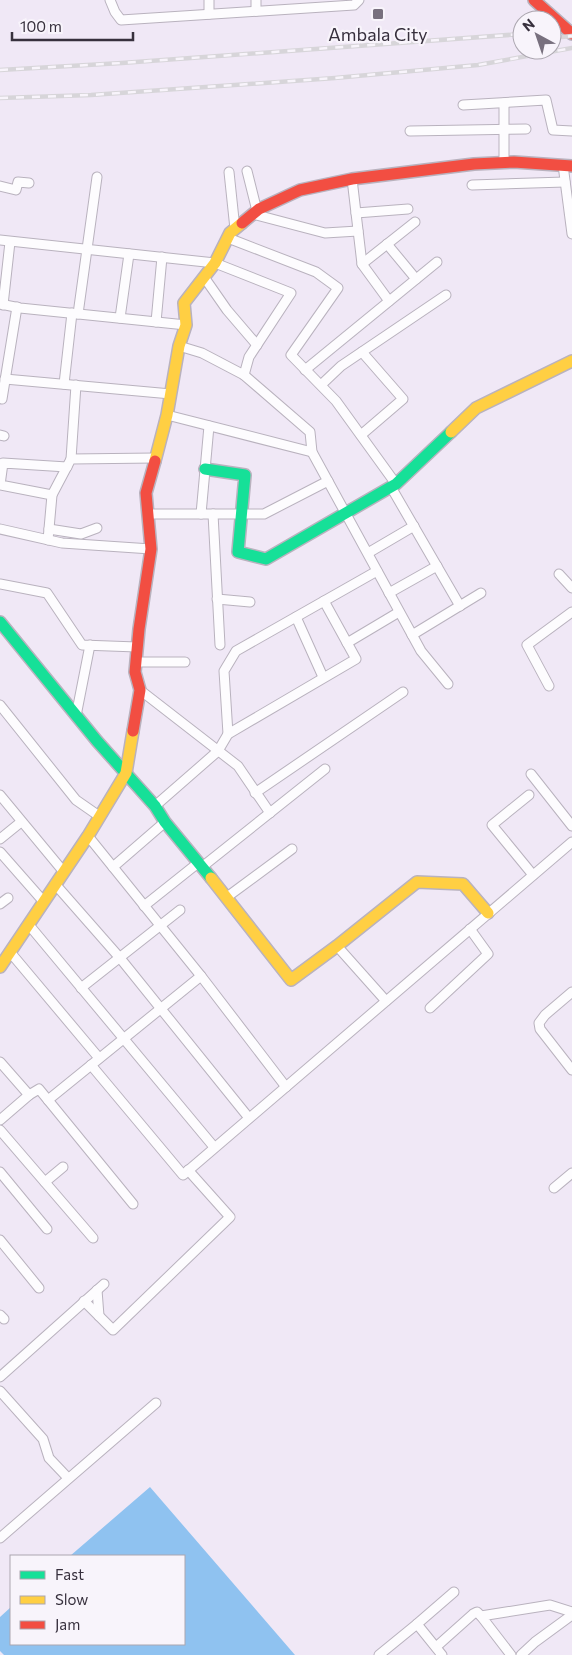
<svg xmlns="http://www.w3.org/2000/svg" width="572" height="1655" font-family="Commissioner,sans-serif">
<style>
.water{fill:#8fc2f0}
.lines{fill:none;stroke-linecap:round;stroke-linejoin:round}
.street-casing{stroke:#b9b2be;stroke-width:11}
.fast-casing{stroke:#b9b2be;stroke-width:14}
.slow-casing{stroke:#b9b2be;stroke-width:14}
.jam-casing{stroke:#b9b2be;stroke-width:14}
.street{stroke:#fdfcfe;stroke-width:9}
.fast{stroke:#16e098;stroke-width:11}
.slow{stroke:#ffcf43;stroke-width:11}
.jam{stroke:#f24e42;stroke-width:11}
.rail-casing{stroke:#d7d5d9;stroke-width:4.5}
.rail{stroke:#f8f4fb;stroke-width:2.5;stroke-dasharray:8;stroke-linecap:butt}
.poi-dot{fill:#78707e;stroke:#f8f4fb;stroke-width:2}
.labels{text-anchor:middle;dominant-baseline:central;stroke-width:4.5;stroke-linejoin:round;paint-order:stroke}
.poi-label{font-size:18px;fill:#37303d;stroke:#f8f4fb}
</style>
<rect width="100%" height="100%" fill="#f0e8f6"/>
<polygon class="water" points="150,1487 295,1655 4,1655 0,1651 0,1617 11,1607 11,1644 184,1644 184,1556 70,1556"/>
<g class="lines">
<defs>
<g id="street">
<polyline points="110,0 115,12 121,20 354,5 359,0"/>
<polyline points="256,11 256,0"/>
<polyline points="209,14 209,0"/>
<polyline points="463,105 546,100 553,130 572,131"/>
<polyline points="410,131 526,129"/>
<polyline points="504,162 504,103"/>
<polyline points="563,165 572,234"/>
<polyline points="247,171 257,211"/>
<polyline points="229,172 235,229"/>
<polyline points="352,179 362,264 389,301"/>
<polyline points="472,185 565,182"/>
<polyline points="0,186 16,190 18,182 29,183"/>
<polyline points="356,213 408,209"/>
<polyline points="253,214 325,233 358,231"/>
<polyline points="228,238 316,272 338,288 291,355 336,401 396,484"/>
<polyline points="0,240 215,263 291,293 249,357 244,375"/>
<polyline points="387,244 416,279"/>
<polyline points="362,264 415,222"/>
<polyline points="204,277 227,310 257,345"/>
<polyline points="0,304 20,308 186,325"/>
<polyline points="3,305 10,242"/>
<polyline points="78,314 97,177"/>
<polyline points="120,318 129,254"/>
<polyline points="156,322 162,257"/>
<polyline points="179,346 202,353 244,375 310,432 312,452 421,651 448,684"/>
<polyline points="305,370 437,262"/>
<polyline points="5,379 171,394"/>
<polyline points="64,384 72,313"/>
<polyline points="321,385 341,366 446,295"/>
<polyline points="2,399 17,307"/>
<polyline points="167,415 312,452"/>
<polyline points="0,435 4,436"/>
<polyline points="361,435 403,399 362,352"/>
<polyline points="71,459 76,385"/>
<polyline points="391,487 460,606"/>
<polyline points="52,495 0,485 3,463 67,467"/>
<polyline points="148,514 264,514 328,481"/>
<polyline points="201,514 209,426"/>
<polyline points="213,514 220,645"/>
<polyline points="0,529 62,543 151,549"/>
<polyline points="49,529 81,534 97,528"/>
<polyline points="48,540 52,495 71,459 155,458"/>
<polyline points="368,553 414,526"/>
<polyline points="559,574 572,588"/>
<polyline points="0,584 47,593 82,645 137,647"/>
<polyline points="389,593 437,566"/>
<polyline points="217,599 250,602"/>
<polyline points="296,617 323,677"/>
<polyline points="412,635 481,593"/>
<polyline points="347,643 399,612"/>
<polyline points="136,662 185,662"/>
<polyline points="549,686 527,645 572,612"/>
<polyline points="140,690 238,766 270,813"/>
<polyline points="0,705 76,800 99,816"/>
<polyline points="76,716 90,645"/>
<polyline points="228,734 224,671 236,651 377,571"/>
<polyline points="531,774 572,826"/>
<polyline points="255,793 403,692"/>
<polyline points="0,795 63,871"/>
<polyline points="529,795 492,825 533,875"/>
<polyline points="155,806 218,751 228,734 356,659 324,601"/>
<polyline points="88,836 201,976 286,1087"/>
<polyline points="0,839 21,822"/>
<polyline points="0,852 44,902"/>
<polyline points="113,867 165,822"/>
<polyline points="202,867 325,769"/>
<polyline points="55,884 120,958 249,1118"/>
<polyline points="227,897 292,849"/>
<polyline points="0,904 8,898"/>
<polyline points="144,906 198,863"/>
<polyline points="29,925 214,1147"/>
<polyline points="337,946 386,1001"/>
<polyline points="10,952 99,1058"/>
<polyline points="81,988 180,910"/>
<polyline points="572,992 545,1015 539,1023 540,1029 572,1070"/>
<polyline points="430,1008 488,954 470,929"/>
<polyline points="0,1062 29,1095"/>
<polyline points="91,1065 183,1175 572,842"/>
<polyline points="48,1100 201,976"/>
<polyline points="0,1120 29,1095 39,1089 133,1204"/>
<polyline points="0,1130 93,1238"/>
<polyline points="0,1172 47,1229"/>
<polyline points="45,1182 63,1167"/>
<polyline points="554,1188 572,1173"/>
<polyline points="0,1240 39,1288"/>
<polyline points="97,1290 99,1316"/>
<polyline points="84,1301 113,1330 230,1217 188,1170"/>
<polyline points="0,1315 4,1319"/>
<polyline points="0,1377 104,1284"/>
<polyline points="0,1391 43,1439 49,1458 68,1478"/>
<polyline points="0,1538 156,1403"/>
<polyline points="417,1624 454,1592"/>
<polyline points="436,1647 473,1614 477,1612 481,1616"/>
<polyline points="379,1655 417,1624 442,1655"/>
<polyline points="511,1655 481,1616 550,1605 572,1612"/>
<polyline points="521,1655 535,1642 572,1615"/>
</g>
<g id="fast">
<polyline points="205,469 245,475 238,552 266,559 396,484 451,432"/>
<polyline points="0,622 97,741 155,806 165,822 211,878"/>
</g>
<g id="slow">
<polyline points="451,432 476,408 572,361"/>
<polyline points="155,461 167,415 179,346 186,325 184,303 215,263 230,233 242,223"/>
<polyline points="211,878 291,980 337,946 417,882 463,884 488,913"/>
<polyline points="0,967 88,836 126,773 133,731"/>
</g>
<g id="jam">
<polyline points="534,0 572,34"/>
<polyline points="242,223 259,209 300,190 352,179 474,164 514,162 572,166"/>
<polyline points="133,731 140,690 135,672 139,629 151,549 146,493 155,461"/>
</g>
</defs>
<use href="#street" class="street-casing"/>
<use href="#fast" class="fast-casing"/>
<use href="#slow" class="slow-casing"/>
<use href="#jam" class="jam-casing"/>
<use href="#street" class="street"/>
<use href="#fast" class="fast"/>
<use href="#slow" class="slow"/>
<use href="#jam" class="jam"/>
<defs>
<g id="rail">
<polyline points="552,38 572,36"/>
<polyline points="0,70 122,63 522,34"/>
<polyline points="0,98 91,95 335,78 478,65 572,48"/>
</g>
</defs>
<use href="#rail" class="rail-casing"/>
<use href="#rail" class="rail"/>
</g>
<rect class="poi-dot" x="372" y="8" width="12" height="12" rx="2.5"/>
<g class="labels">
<g class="poi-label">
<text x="378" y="34">Ambala City</text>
</g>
</g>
<rect x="10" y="1555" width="175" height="90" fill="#f8f4fb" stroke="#aba6af"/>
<rect x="20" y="1571" width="25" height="8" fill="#16e098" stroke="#aba6af"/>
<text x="55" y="1580" font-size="15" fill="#37303d">Fast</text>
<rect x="20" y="1596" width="25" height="8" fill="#ffcf43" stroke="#aba6af"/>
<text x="55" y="1605" font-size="15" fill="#37303d">Slow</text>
<rect x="20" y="1621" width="25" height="8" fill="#f24e42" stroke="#aba6af"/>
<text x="55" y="1630" font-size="15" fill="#37303d">Jam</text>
<g transform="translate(537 35) rotate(320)"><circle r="24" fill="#f8f4fb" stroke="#aba6af"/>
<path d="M0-4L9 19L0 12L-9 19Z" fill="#78707e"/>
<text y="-8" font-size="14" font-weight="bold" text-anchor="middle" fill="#37303d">N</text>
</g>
<path d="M12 32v8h121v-8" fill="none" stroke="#37303d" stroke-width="2.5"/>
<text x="20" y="32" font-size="15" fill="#37303d" stroke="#f8f4fb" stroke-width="4" paint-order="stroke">100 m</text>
</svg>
